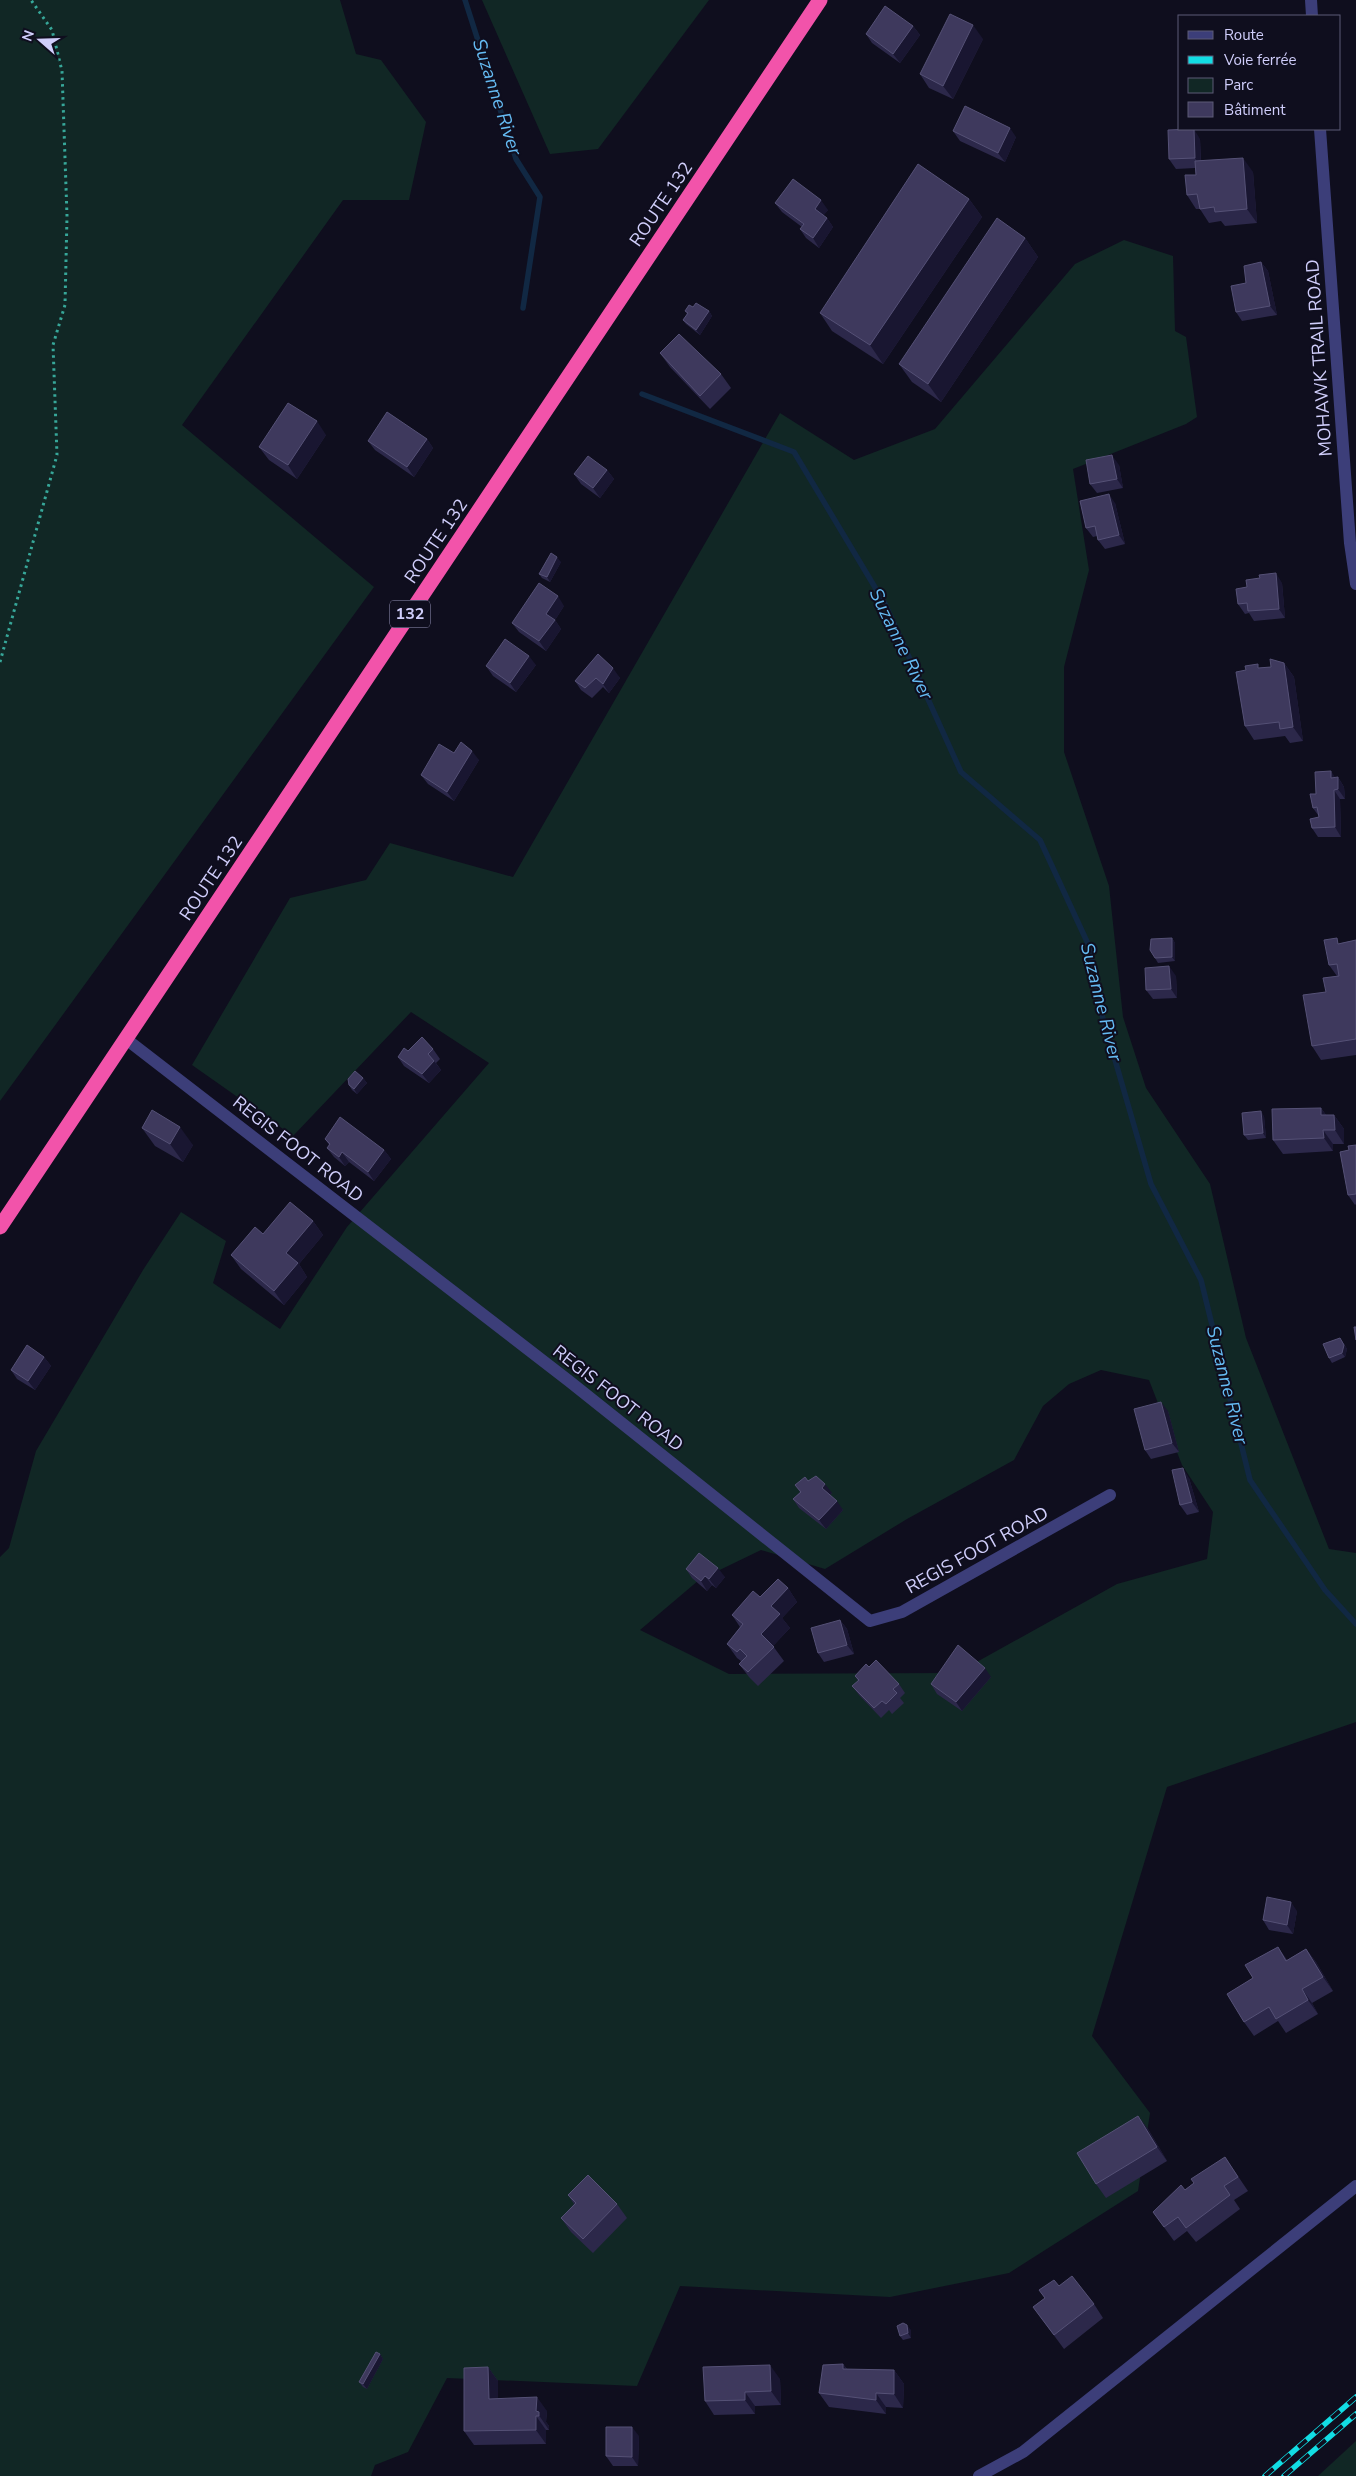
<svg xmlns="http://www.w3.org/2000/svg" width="1356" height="2476" font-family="'Nunito Sans',sans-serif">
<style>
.green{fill:#112725;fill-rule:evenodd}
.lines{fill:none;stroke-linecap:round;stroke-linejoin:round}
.stream{stroke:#112843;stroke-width:5.5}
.path{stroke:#37a799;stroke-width:3;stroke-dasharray:2.5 4;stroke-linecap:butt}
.street{stroke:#3c3e79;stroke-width:12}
.highway{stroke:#f253aa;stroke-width:15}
.rail-casing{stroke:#12dde4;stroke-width:5.5}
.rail{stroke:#0f0e1e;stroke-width:4;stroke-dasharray:11;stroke-linecap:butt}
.wall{fill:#2c284a}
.shaded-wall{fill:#191631}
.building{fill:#3e395d;stroke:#555176}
.labels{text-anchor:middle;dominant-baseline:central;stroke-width:4;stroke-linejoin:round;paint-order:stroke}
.shield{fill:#0f0e1e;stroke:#9694b9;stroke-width:1}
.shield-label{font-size:16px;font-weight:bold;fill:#d0cefb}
.street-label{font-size:18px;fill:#d0cefb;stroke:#0f0e1e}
.water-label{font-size:19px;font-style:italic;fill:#65bbf3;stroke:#0f0e1e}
</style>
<rect width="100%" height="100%" fill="#0f0e1e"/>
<g class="green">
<polygon points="0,0 340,0 356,54 381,60 426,122 409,200 343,200 182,425 374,587 0,1101"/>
<polygon points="482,0 709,0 598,149 550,154"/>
<path d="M1124,240l49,16 2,75 11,6 11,80 -11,7 -113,45 16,101 -25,97v85l45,134 14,131 23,71 64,96 36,154 83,211 27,4v169l-189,65 -75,249 58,77 -12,78 -129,82 -119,24 -210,-11 -43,100 -190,-8 -39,74 -33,13 -4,11h-371v-919l9,-9 27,-97 107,-181 38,-58 45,29 -13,42 67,46 67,-102 142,-164 -78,-51 -118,124 -101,-71 98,-167 76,-18 24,-37 123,34 267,-464 74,47 81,-31 140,-165zM1101,1370l48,10 33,85 31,47 -6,47 -90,25 -160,89 -228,1 -89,-44 59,-50 62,-30 64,19 82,-50 107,-59 29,-54 26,-22z"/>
<polygon points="1356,2441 1356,2476 1318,2476"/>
</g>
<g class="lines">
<g class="stream">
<polyline points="465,0 516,159 540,197 523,308"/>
<polyline points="642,394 794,452 885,604 961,772 1040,840 1089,946 1102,1015 1151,1184 1201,1280 1250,1480 1325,1590 1356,1624"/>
</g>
<polyline class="path" points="0,662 57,455 53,345 65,305 67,216 62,71 52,30 31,0"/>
<g class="street">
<polyline points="1311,0 1312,16"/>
<polyline points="1320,129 1350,543 1356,584"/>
<polyline points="126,1039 569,1381 870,1621 902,1612 1110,1495"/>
<polyline points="979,2476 1023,2452 1356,2186"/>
</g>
<polyline class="highway" points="0,1227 820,0"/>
<defs>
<g id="rail">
<polyline points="1265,2476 1356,2397"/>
<polyline points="1284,2476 1356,2414"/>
</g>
</defs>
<use href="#rail" class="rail-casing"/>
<use href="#rail" class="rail"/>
</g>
<g class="wall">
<polygon points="913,26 920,35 900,63 872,43 866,34"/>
<polygon points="983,39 953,99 929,88 920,74"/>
<polygon points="953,131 1016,137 1005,162 960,141"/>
<polygon points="1200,139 1201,161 1253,172 1257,223 1225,226 1221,221 1209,223 1200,209 1196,209 1187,195 1196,175 1195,168 1176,169 1169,159"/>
<polygon points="969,199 982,217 883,364 832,331 820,313"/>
<polygon points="775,203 828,210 823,215 827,218 833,227 819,248 806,238 800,229 802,227 782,212"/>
<polygon points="1025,238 1038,257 941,402 912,382 899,364"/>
<polygon points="1261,262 1268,271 1277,315 1242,321 1236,312 1246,283"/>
<polygon points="693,307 709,311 712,316 700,335 686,324 683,320 687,314 685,311"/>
<polygon points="660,353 721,374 731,388 710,409 670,367"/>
<polygon points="326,435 297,479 269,460 259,447"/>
<polygon points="427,439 433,448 414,477 375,450 368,441"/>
<polygon points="1119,465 1123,488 1097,493 1090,484"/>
<polygon points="607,470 614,479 600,498 581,484 574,474"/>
<polygon points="1115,503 1125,544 1105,549 1098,540 1097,536 1093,537 1086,528"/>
<polygon points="561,562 550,582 542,578 539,574"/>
<polygon points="1260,578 1282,583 1285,618 1254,621 1249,613 1245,614 1238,604 1247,587"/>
<polygon points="564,606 555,620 561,629 546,651 519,632 512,623"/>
<polygon points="598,654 620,678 609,693 603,687 592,698 581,690 575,681"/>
<polygon points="1284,663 1294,677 1303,741 1290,743 1285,736 1254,740 1245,726 1260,668 1271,667"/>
<polygon points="536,665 516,692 493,676 486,666"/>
<polygon points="454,753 479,760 454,801 428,784 421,775"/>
<polygon points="1338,777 1344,787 1345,799 1340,799 1341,837 1318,837 1312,828 1319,817 1318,815 1313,808 1316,794 1335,778"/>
<polygon points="1172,938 1175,943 1175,961 1158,963 1155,958"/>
<polygon points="1356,940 1356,1055 1321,1060 1312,1046 1337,976 1329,965 1341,943"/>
<polygon points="1176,976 1177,998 1153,999 1146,990"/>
<polygon points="433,1049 440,1059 436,1063 441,1070 429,1083 404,1066 398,1057 408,1051"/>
<polygon points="363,1078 367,1083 357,1094 352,1090 349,1085"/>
<polygon points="1321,1108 1326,1115 1334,1115 1344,1129 1344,1144 1333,1144 1333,1151 1283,1154 1273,1140"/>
<polygon points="1264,1116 1266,1138 1248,1140 1244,1135"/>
<polygon points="142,1128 193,1145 183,1162 155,1146"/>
<polygon points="325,1139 384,1150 391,1159 374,1181 349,1162 345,1166 334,1157 327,1148 329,1145"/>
<polygon points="1356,1145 1356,1204 1355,1205 1348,1195 1349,1150"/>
<polygon points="313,1221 323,1235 299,1264 307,1277 284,1305 241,1269 231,1255 263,1234"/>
<polygon points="1340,1338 1347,1349 1345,1357 1332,1363 1329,1358"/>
<polygon points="44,1357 51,1366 35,1390 17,1379 11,1370"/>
<polygon points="1168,1411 1179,1452 1151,1459 1145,1450"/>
<polygon points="1189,1478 1199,1512 1187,1515 1180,1505"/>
<polygon points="808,1481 832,1493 830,1495 843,1510 826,1529 799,1508 793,1499 800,1492 795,1485"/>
<polygon points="686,1569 725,1577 716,1588 712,1585 707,1591 692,1578"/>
<polygon points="788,1588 797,1602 782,1618 790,1628 773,1646 784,1661 758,1686 749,1677 739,1664 741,1661 737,1658 727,1644 740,1627 732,1615 760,1597"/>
<polygon points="840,1620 847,1629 854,1654 824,1662 818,1653"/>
<polygon points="869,1667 899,1684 905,1693 900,1698 904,1703 892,1714 889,1710 881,1718 859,1695 852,1686 858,1681 855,1676"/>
<polygon points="991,1677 962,1711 937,1694 931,1684"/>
<polygon points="1297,1911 1293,1934 1269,1930 1263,1920"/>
<polygon points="1278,1947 1287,1960 1306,1949 1316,1962 1333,1991 1312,2003 1318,2014 1286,2033 1278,2021 1254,2036 1244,2022 1253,1978"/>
<polygon points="1138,2116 1148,2129 1167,2161 1106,2198 1096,2184"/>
<polygon points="1225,2157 1248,2191 1234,2200 1240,2209 1196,2242 1187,2231 1174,2241 1153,2212 1194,2183"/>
<polygon points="568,2195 617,2204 627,2218 593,2253 571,2232 561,2218 574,2204"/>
<polygon points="1039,2290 1094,2304 1103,2318 1064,2349 1033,2307 1045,2298"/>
<polygon points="911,2330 911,2338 903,2340 900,2336"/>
<polygon points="380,2354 383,2359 367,2389 363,2387 359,2382"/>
<polygon points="843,2364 847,2369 894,2370 904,2384 903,2408 886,2407 886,2414 829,2407 819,2393"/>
<polygon points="488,2367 498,2381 498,2398 547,2411 546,2422 549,2426 549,2430 546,2430 546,2444 474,2445 464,2431"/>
<polygon points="780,2379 781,2405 755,2406 755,2414 714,2415 705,2401"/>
<polygon points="639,2436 638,2466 613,2466 606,2456"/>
</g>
<g class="shaded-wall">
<polygon points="973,25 983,39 953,99 943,86"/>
<polygon points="913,26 920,35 900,63 893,54"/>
<polygon points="1010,128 1016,137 1005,162 998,153"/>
<polygon points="1194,129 1200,139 1201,168 1195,158"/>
<polygon points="1243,158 1253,172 1257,223 1247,209"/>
<polygon points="969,199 982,217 883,364 870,345"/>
<polygon points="821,200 828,210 821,219 815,209"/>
<polygon points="827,218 833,227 819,248 813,238"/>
<polygon points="1025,238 1038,257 941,402 928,384"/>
<polygon points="1261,262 1268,271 1277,315 1270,306"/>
<polygon points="709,311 712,316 700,335 696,330"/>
<polygon points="317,421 326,435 297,479 288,465"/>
<polygon points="427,439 433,448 414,477 407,467"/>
<polygon points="1112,455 1119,465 1123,488 1117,479"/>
<polygon points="607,470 614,479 600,498 593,488"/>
<polygon points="1109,494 1115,503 1125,544 1119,535"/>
<polygon points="557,557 561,562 550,582 547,577"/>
<polygon points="1276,573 1282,583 1285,618 1279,609"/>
<polygon points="558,596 564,606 555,620 561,629 546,651 539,641 546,614"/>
<polygon points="529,656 536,665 516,692 510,683"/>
<polygon points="1284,663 1294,677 1303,741 1293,727"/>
<polygon points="613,668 620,678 609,693 603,684"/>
<polygon points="472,751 479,760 454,801 447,792"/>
<polygon points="1331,771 1337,780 1331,778"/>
<polygon points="1338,777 1344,787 1345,799 1338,789"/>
<polygon points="1334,790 1340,799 1341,837 1335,827"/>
<polygon points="1172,938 1175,943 1175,961 1172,957"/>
<polygon points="1169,966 1176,976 1177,998 1171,989"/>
<polygon points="434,1061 441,1070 429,1083 422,1074"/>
<polygon points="363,1078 367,1083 357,1094 354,1089"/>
<polygon points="1321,1108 1331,1122 1321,1115"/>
<polygon points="1261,1111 1264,1116 1266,1138 1263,1133"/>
<polygon points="1334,1115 1344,1129 1344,1144 1335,1130"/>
<polygon points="180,1127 193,1145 183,1162 170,1144"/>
<polygon points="1323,1130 1333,1144 1333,1151 1324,1138"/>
<polygon points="384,1150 391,1159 374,1181 368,1172"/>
<polygon points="342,1152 349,1162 345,1166 339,1157"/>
<polygon points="313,1221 323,1235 299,1264 307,1277 284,1305 274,1291 286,1253"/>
<polygon points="1340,1338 1347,1349 1345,1357 1342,1353"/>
<polygon points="44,1357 51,1366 35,1390 28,1381"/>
<polygon points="1161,1402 1168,1411 1179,1452 1172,1443"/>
<polygon points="1183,1468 1189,1478 1199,1512 1192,1502"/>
<polygon points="825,1484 832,1493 828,1497 822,1488"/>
<polygon points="837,1501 843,1510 826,1529 819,1520"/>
<polygon points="718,1568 725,1577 716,1588 709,1579"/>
<polygon points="705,1576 712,1585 707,1591 701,1581"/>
<polygon points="788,1588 797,1602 782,1618 790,1628 771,1648 761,1634 771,1606"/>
<polygon points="840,1620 847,1629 854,1654 847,1645"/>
<polygon points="985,1668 991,1677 962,1711 956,1702"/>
<polygon points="1291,1902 1297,1911 1293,1934 1287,1925"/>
<polygon points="1306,1949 1316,1962 1333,1991 1323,1977"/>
<polygon points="1302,1989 1312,2003 1318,2014 1308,2000"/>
<polygon points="1138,2116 1148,2129 1167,2161 1157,2147"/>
<polygon points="907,2325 911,2330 911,2338 908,2333"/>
<polygon points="380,2354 383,2359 367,2389 363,2384"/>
<polygon points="843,2364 852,2377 843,2369"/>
<polygon points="770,2365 780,2379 781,2405 771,2391"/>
<polygon points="488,2367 498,2381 498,2412 489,2399"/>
<polygon points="894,2370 904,2384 903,2408 894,2394"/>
<polygon points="745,2392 755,2406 755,2414 745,2400"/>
<polygon points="876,2393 886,2407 886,2414 876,2400"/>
<polygon points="537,2397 547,2411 546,2422 549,2426 549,2430 536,2411"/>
<polygon points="536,2416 546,2430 546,2444 536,2430"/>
<polygon points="632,2427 639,2436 638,2466 632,2457"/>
</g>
<g class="building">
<polygon points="885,6 913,26 893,54 866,34"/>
<polygon points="950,14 973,25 943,86 920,74"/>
<polygon points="965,106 1010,128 998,153 953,131"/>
<polygon points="1194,129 1195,158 1169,159 1168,130"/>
<polygon points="1243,158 1247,209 1215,212 1214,207 1200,209 1197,194 1187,195 1185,175 1196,175 1195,161"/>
<polygon points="918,164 969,199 870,345 820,313"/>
<polygon points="793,179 821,200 815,209 827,218 813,238 800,229 804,224 775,203"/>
<polygon points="997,218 1025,238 928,384 899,364"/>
<polygon points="1261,262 1270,306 1236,312 1231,286 1246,283 1244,266"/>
<polygon points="696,303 709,311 696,330 683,320 688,313 685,311 689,305 693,307"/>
<polygon points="679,334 721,374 700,396 660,353"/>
<polygon points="288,403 317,421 288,465 259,447"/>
<polygon points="387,412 427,439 407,467 368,441"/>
<polygon points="1112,455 1117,479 1090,484 1086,460"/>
<polygon points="588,456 607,470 593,488 574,474"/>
<polygon points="1109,494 1119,535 1098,540 1095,526 1086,528 1080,501"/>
<polygon points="551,553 557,557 547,577 539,574"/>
<polygon points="1276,573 1279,609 1248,611 1247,603 1238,604 1236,589 1247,587 1246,580 1260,578 1259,575"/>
<polygon points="539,583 558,596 546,614 555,620 539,641 512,623"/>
<polygon points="505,639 529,656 510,683 486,666"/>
<polygon points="598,654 613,668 603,684 596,678 585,688 575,681"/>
<polygon points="1270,659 1284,663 1293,727 1280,729 1279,722 1245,726 1236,672 1246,670 1245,666 1258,664 1258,668 1271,667"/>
<polygon points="461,742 472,751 447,792 421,775 439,744 454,753"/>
<polygon points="1331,771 1331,778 1338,777 1338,789 1334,790 1335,827 1312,828 1310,819 1319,817 1317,807 1313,808 1310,794 1316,794 1315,772"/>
<polygon points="1172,938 1172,957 1155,958 1150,950 1151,939"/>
<polygon points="1337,938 1338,944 1356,940 1356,1039 1312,1046 1303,995 1326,992 1323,978 1339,976 1337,964 1329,965 1324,940"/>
<polygon points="1169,966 1171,989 1146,990 1145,968"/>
<polygon points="422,1037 433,1049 428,1054 434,1061 422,1074 398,1057 404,1048 408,1051"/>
<polygon points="355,1071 363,1078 354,1089 349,1085 348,1079"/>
<polygon points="1321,1108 1321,1115 1334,1115 1335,1130 1323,1130 1324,1138 1273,1140 1272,1109"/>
<polygon points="152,1110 180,1127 170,1144 142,1128"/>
<polygon points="1261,1111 1263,1133 1244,1135 1242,1113"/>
<polygon points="340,1117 384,1150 368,1172 342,1152 339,1157 327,1148 330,1144 325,1139"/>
<polygon points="1356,1145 1356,1194 1348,1195 1340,1152 1349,1150 1348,1146"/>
<polygon points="290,1202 313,1221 286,1253 298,1263 274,1291 231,1255 255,1227 263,1234"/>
<polygon points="1354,1327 1356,1327 1356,1340"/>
<polygon points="1340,1338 1344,1345 1342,1353 1329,1358 1323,1344"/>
<polygon points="27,1345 44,1357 28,1381 11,1370"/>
<polygon points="1161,1402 1172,1443 1145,1450 1134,1409"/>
<polygon points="1183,1468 1192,1502 1180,1505 1172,1470"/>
<polygon points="816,1476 825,1484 822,1488 837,1501 819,1520 793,1499 801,1492 795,1485 805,1477 808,1481"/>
<polygon points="699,1553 718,1568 709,1579 705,1576 701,1581 686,1569"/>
<polygon points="778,1579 788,1588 771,1606 780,1614 761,1634 774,1647 748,1672 739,1664 747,1656 740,1649 737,1652 727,1644 743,1624 732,1615 753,1591 760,1597"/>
<polygon points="840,1620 847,1645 818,1653 811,1628"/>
<polygon points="958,1645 985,1668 956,1702 931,1684"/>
<polygon points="876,1660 899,1684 893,1689 897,1693 886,1704 882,1701 874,1708 852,1686 859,1680 855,1676 866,1664 869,1667"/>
<polygon points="1267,1897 1291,1902 1287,1925 1263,1920"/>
<polygon points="1278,1947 1286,1961 1306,1949 1323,1977 1302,1989 1308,2000 1276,2019 1269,2007 1244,2022 1227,1994 1253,1978 1245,1965"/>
<polygon points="1138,2116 1157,2147 1096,2184 1077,2153"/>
<polygon points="1225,2157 1238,2177 1224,2186 1230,2195 1186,2228 1178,2217 1164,2227 1153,2212 1181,2185 1185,2190 1194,2183 1191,2179"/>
<polygon points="588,2175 617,2204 583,2239 561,2218 576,2203 568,2195"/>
<polygon points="1072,2276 1094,2304 1054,2335 1033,2307 1045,2298 1039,2290 1054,2280 1059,2286"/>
<polygon points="903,2323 907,2325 908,2333 900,2336 897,2326"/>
<polygon points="376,2352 380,2354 363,2384 359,2382"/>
<polygon points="843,2364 843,2369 894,2370 894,2394 876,2393 876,2400 819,2393 823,2365"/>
<polygon points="770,2365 771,2391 745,2392 745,2400 705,2401 703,2367"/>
<polygon points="488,2367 489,2399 537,2397 536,2411 539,2412 539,2416 536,2416 536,2430 464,2431 464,2368"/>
<polygon points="606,2427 632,2427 632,2457 606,2456"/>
</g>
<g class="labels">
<rect class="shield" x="390" y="600.5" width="40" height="27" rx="4"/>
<g class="shield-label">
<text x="410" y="614">132</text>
</g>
<g class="street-label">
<text transform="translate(661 204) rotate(-56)">ROUTE 132</text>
<text transform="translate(1319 358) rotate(-94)">MOHAWK TRAIL ROAD</text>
<text transform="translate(436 541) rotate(-56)">ROUTE 132</text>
<text transform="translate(211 878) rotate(-56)">ROUTE 132</text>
<text transform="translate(298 1149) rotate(38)">REGIS FOOT ROAD</text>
<text transform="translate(618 1398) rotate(38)">REGIS FOOT ROAD</text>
<text transform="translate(977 1550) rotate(-29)">REGIS FOOT ROAD</text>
</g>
<g class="water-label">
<text transform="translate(497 97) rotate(72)">Suzanne River</text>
<text transform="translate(901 644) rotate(64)">Suzanne River</text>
<text transform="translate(1101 1002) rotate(76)">Suzanne River</text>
<text transform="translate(1227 1385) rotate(76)">Suzanne River</text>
</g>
</g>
<rect x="1178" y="15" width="162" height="115" fill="#0f0e1e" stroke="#5c5b76"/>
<rect x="1188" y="31" width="25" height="8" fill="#3c3e79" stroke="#5c5b76"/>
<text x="1224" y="40" font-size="15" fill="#d0cefb">Route</text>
<rect x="1188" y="56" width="25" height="8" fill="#12dde4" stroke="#5c5b76"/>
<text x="1224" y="65" font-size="15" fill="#d0cefb">Voie ferrée</text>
<rect x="1188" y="78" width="25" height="15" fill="#112725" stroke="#5c5b76"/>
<text x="1224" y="90" font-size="15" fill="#d0cefb">Parc</text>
<rect x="1188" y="102" width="25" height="15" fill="#3e395d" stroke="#5c5b76"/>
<text x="1224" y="115" font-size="15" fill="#d0cefb">Bâtiment</text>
<g transform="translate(40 40) rotate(290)" stroke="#0f0e1e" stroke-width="4" paint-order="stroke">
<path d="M0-4L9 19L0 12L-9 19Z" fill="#d0cefb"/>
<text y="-8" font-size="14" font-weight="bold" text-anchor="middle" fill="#d0cefb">N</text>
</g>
</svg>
